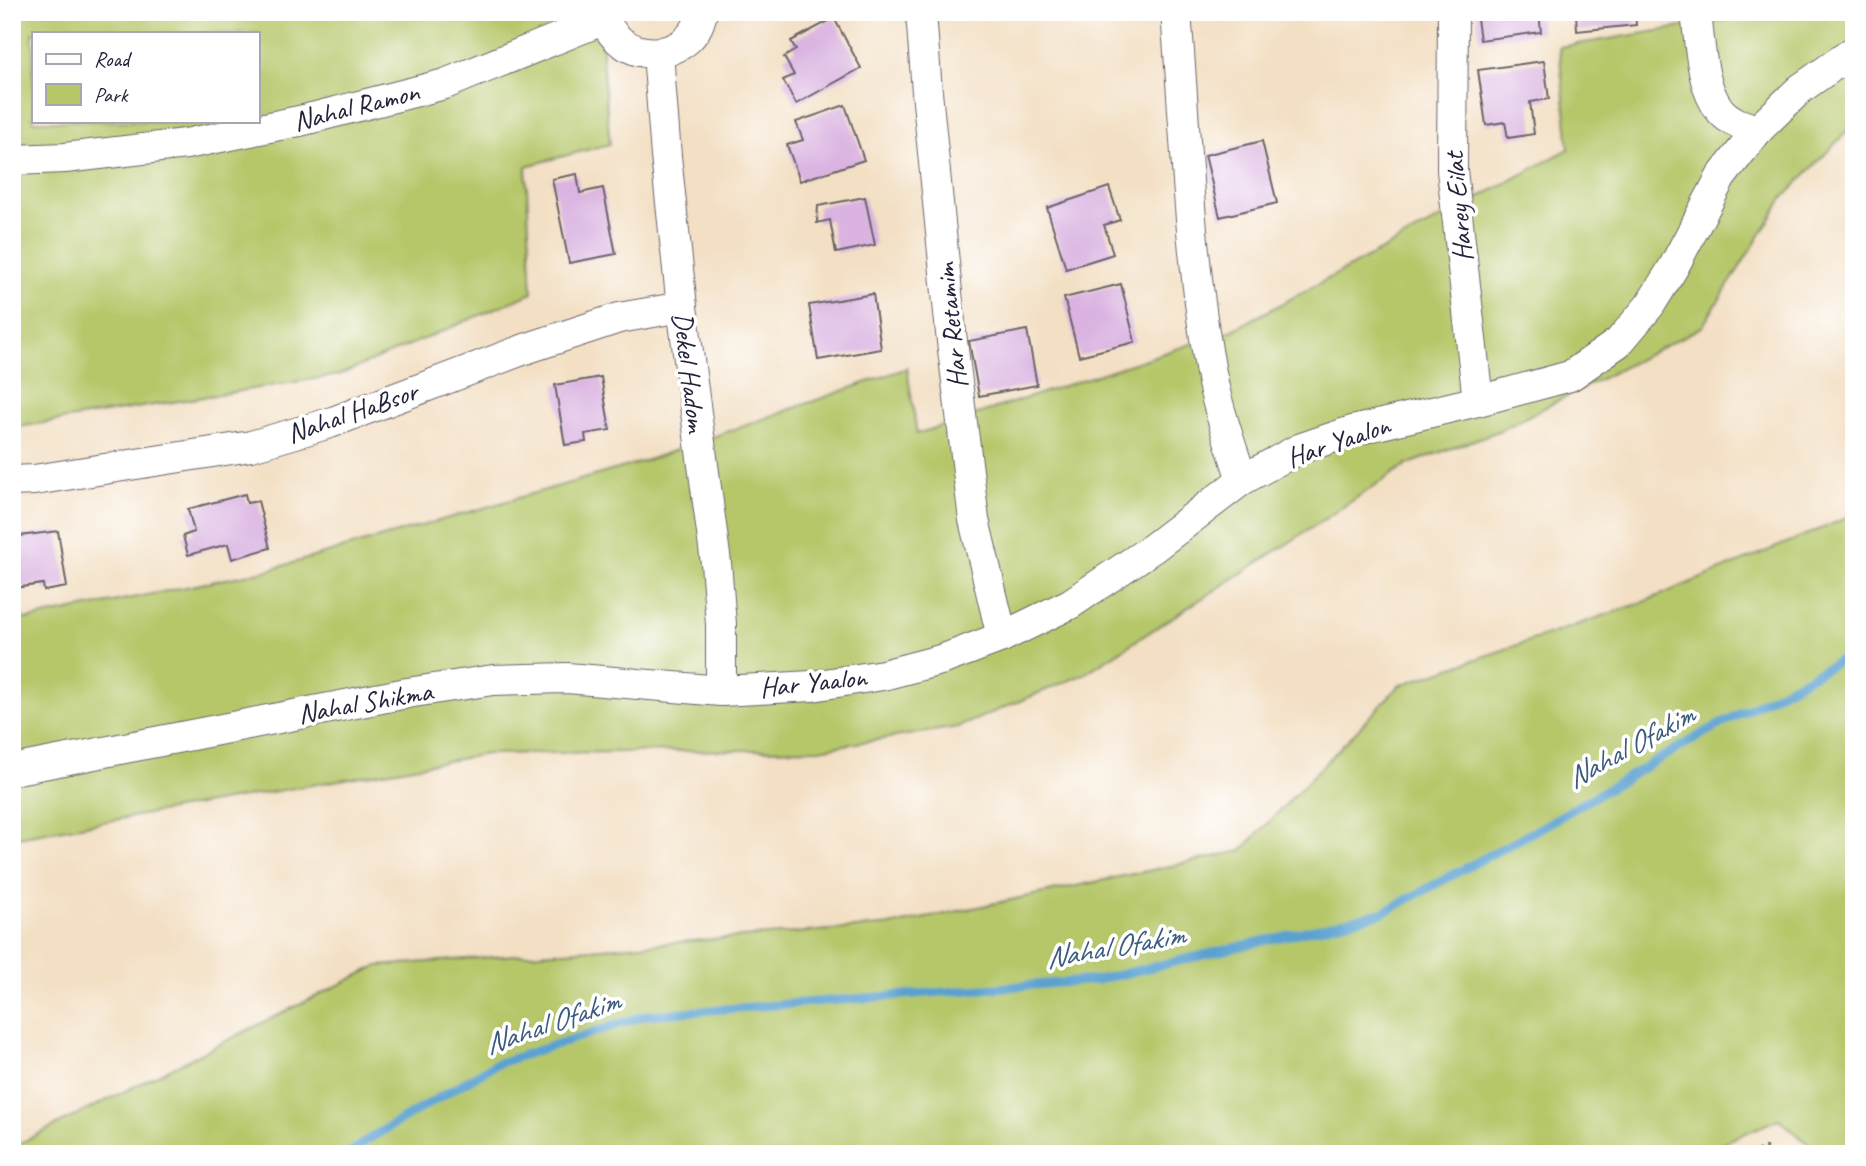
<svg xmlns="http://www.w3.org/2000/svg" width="1866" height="1166" font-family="Caveat,sans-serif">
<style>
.green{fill:#b6c76a;stroke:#6c7452;stroke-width:2;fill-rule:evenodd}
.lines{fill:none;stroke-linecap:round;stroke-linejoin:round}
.stream{stroke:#5aa1d0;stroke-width:9}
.building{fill:#dab3e1}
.minor-casing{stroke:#6b646b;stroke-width:32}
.path{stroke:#6b646b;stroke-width:4.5;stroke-dasharray:2 5;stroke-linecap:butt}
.minor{stroke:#fff;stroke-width:30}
.labels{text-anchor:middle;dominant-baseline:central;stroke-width:7;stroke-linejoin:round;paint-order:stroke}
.street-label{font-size:28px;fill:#22223b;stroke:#fff}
.water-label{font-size:30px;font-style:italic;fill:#3b5b7e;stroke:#fff}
</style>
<rect width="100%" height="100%" fill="#fff"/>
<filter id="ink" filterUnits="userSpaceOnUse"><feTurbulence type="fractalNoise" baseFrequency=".0143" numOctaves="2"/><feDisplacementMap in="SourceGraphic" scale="14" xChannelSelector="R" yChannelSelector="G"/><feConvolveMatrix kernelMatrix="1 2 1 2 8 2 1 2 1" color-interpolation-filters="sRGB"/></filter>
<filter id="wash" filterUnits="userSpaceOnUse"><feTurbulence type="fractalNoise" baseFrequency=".00686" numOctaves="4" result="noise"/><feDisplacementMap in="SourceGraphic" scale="28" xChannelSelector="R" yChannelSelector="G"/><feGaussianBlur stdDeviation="1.57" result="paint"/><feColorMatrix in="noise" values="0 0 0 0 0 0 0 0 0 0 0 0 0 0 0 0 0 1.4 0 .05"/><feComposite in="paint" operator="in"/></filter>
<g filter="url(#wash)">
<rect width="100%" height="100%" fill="#f3dfc3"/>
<g class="green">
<path d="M12,12h590v48l8,84 -84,22 6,127 -193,82 -327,53zM33,33h224v88h-224z"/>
<polygon points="1744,12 1854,12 1854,124 1784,197 1702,327 1501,430 1406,465 1287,544 1084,674 958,727 819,749 487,754 12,838 12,618 29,619 265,571 642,462 907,368 917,434 1231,331 1569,149 1559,47 1744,17"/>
<polygon points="1854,515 1854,1154 1820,1154 1779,1119 1695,1154 12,1154 12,1147 377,966 893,925 1241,851 1400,685 1641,603"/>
</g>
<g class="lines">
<polyline class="stream" points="348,1154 367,1140 496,1064 647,1015 1097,980 1382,913 1542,827 1704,733 1841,660 1854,658"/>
</g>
<g id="blocks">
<g class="building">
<polygon points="1476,12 1539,12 1541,32 1480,40"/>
<polygon points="1576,12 1635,12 1636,25 1577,31"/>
<polygon points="834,18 861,68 796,104 783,80 794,75 784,57 796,50 791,41"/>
<polygon points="1544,61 1549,99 1530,102 1534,134 1508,138 1505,122 1486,125 1478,70"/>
<polygon points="845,105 864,160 800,181 787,145 803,140 796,122"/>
<polygon points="1262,141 1277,203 1220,217 1205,155"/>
<polygon points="577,174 580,193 603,188 616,254 569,263 552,179"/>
<polygon points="1109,187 1120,220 1104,225 1113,254 1066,269 1047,208"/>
<polygon points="865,197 875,245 836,253 830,220 817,223 818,206"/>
<polygon points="1121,284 1135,342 1079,356 1064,298"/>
<polygon points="873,294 881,349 818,360 809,305"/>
<polygon points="1027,330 1037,385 979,396 969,341"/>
<polygon points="601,377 610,430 585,434 586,442 565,445 555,385"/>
<polygon points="245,494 247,503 258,501 270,548 232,559 228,544 188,555 183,536 194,532 188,509"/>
<polygon points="58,531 67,587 44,591 43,584 14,588 12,574 12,537"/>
</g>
</g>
</g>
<g filter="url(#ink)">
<use href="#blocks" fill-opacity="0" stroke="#6b646b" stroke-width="2"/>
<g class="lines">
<defs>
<g id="minor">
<path d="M603,12c11,54 89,54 99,0"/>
<polyline points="921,12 927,92 951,333 974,520 1002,637"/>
<path d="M1176,12c10,123 13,250 37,371 7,33 19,65 29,97"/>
<polyline points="1453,12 1452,170 1478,401"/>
<path d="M1696,12c4,31 5,92 36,108 7,5 17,7 26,10"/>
<polyline points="658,53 666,156 682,307 716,563 721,624 721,691"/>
<polyline points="12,160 65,158 186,144 304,120 445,84 605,19"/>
<polyline points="12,481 34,480 251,446 330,423 525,349 619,318 682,307"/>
<polyline points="12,770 407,693 493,680 567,678 721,691 812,686 883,675 944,659 1002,637 1070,604 1153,548 1242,480 1299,449 1352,431 1478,401 1570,376 1619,342 1650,305 1673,268 1721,177 1758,130 1800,89 1854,51"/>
</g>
</defs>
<use href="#minor" class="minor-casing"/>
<polyline class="path" points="1752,1154 1765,1148 1771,1154"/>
<use href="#minor" class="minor"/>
</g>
</g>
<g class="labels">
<g class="street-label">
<text transform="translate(356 106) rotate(-14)">Nahal Ramon</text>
<text transform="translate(1458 207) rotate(-95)">Harey Eilat</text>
<text transform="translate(951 326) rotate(-96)">Har Retamim</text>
<text transform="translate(690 372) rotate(83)">Dekel Hadom</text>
<text transform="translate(352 412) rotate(-19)">Nahal HaBsor</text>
<text transform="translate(1338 441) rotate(-19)">Har Yaalon</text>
<text transform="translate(813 682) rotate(-6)">Har Yaalon</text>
<text transform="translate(365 702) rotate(-10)">Nahal Shikma</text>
</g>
<g class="water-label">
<text transform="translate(1630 746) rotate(-29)">Nahal Ofakim</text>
<text transform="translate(1115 946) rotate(-10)">Nahal Ofakim</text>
<text transform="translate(552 1022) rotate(-19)">Nahal Ofakim</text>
</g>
</g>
<rect width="1866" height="1166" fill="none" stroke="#fff" stroke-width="42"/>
<rect x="32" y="32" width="228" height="91" fill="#ffffff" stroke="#a7a7b1" stroke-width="2"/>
<rect x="46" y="54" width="35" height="10" fill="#ffffff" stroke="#a7a7b1" stroke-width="2"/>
<text x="94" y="66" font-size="21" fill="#22223b">Road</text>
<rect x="46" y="84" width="35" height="21" fill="#b6c76a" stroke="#a7a7b1" stroke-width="2"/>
<text x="94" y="102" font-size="21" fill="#22223b">Park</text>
</svg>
